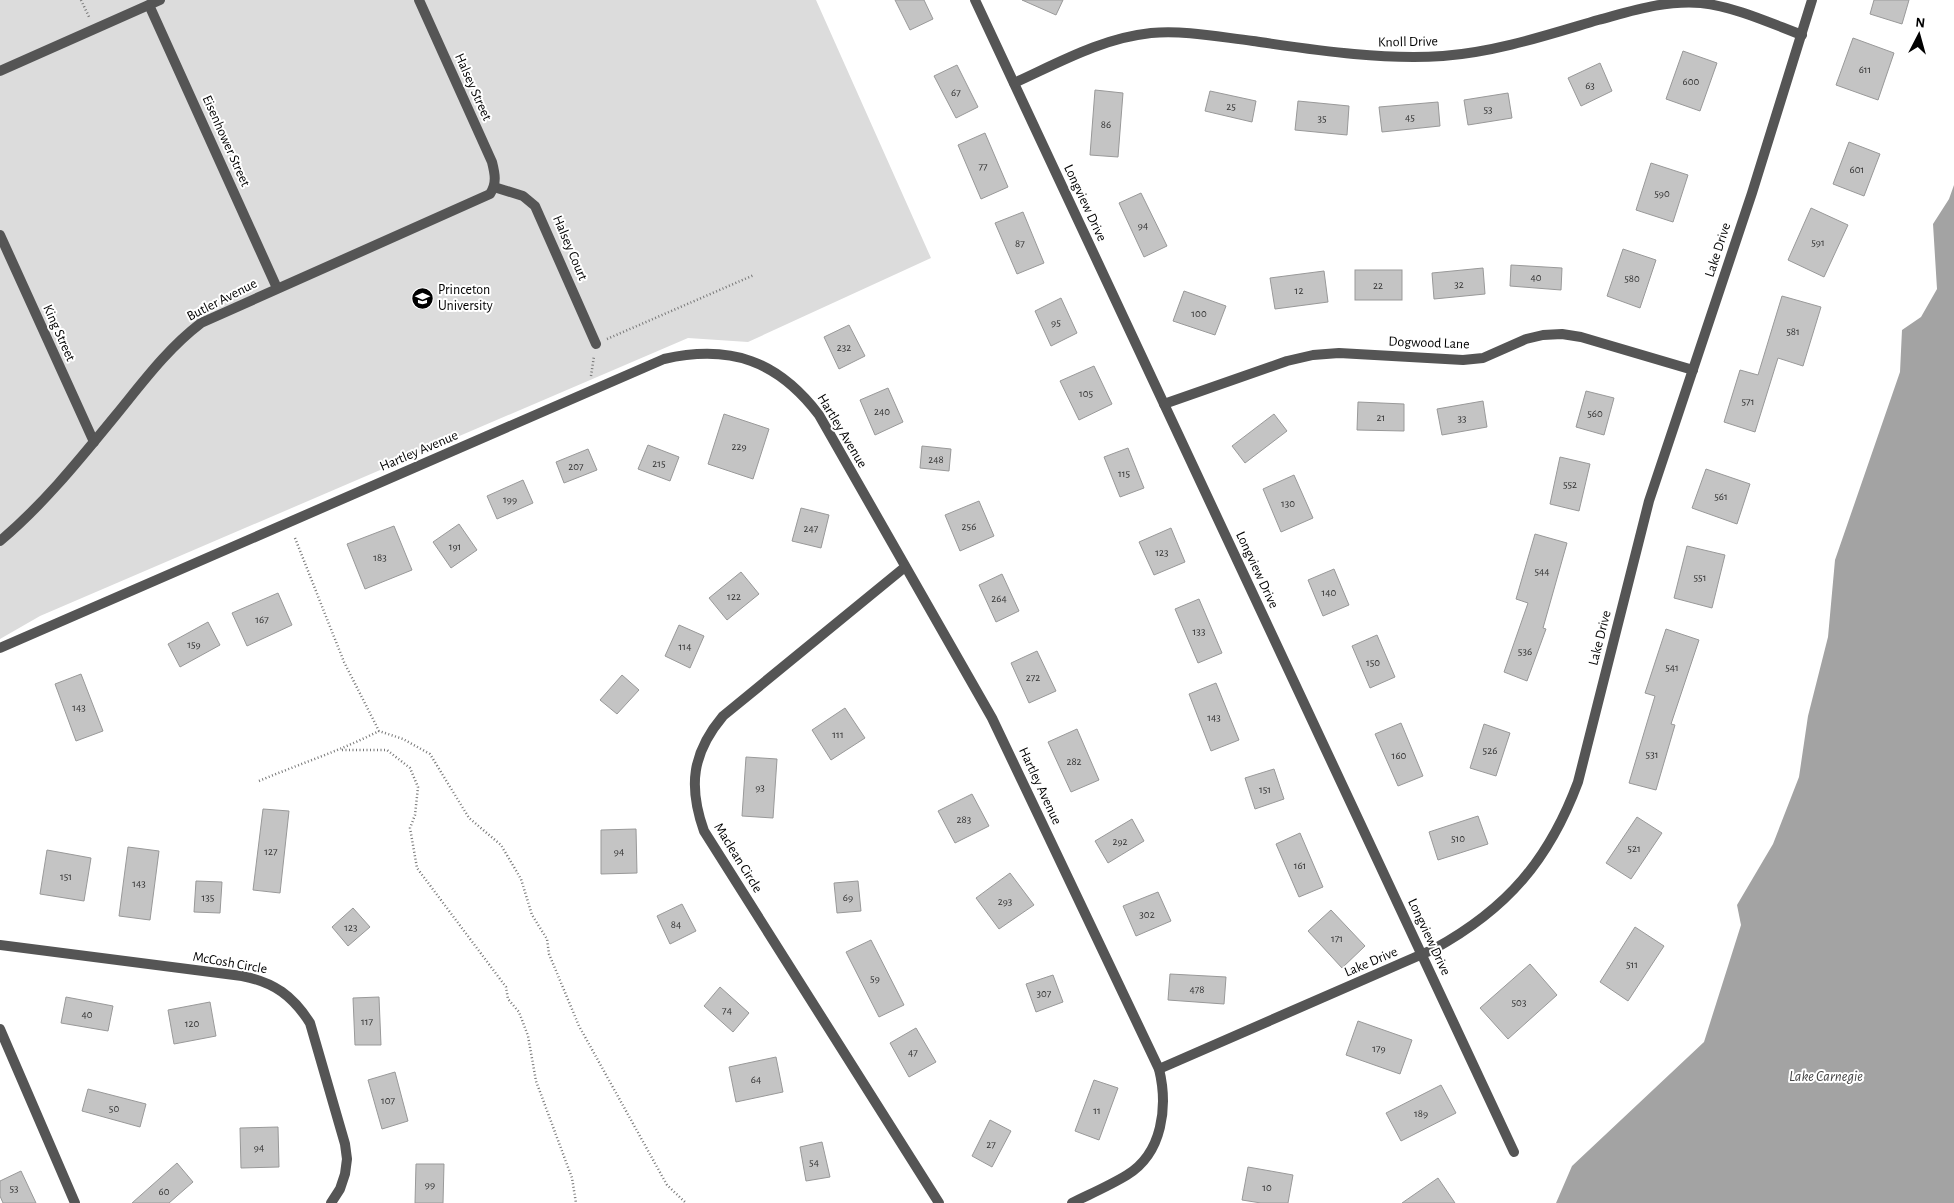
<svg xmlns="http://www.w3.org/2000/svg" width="1954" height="1203" font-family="'Alegreya Sans',sans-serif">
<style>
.green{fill:#dcdcdc}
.water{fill:#a3a3a3}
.building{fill:#c4c4c4;stroke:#999}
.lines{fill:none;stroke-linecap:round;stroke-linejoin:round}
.path{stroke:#777;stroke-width:2.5;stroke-dasharray:1 2.5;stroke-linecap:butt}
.street{stroke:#555;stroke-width:10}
.labels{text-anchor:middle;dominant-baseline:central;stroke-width:4;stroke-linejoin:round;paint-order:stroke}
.number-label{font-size:11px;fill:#313131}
.street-label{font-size:14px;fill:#000;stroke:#fff}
.poi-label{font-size:14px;fill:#000;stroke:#fff;text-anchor:start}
.water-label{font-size:15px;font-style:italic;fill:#444;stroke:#fff}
</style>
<rect width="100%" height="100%" fill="#fff"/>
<polygon class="green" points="0,0 816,0 931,258 748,342 688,338 40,616 0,639"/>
<polygon class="water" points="1954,185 1954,1203 1556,1203 1572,1166 1704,1042 1741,925 1737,905 1773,844 1799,777 1808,716 1828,637 1835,560 1900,372 1902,330 1921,317 1937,289 1933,224 1949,199"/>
<g class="building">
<polygon points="895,0 924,0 933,19 910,30"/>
<polygon points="1022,0 1063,0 1056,15"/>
<polygon points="1874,0 1909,0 1902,24 1870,14"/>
<polygon points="1853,38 1894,53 1878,100 1836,85"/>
<polygon points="1683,51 1717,63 1700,111 1666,99"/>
<polygon points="1600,63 1612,91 1581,106 1568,78"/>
<polygon points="957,65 978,107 956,118 934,76"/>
<polygon points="1095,90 1123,93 1118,157 1090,155"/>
<polygon points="1210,91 1256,101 1252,122 1205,111"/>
<polygon points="1508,93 1512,118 1468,125 1464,100"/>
<polygon points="1298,101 1349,106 1347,135 1295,130"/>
<polygon points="1438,102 1440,126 1382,132 1379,107"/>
<polygon points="985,133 1008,187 981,199 958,145"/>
<polygon points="1849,142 1880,154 1864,196 1833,184"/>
<polygon points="1651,163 1688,175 1673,222 1636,210"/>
<polygon points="1141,193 1167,246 1144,257 1119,203"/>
<polygon points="1811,208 1848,225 1824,277 1788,260"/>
<polygon points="1023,212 1044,263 1017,274 995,223"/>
<polygon points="1623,249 1656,260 1640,308 1607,296"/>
<polygon points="1511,265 1562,268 1561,290 1510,286"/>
<polygon points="1483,268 1485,294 1434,299 1432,273"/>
<rect x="1355" y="270" width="47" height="30"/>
<polygon points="1324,271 1328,302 1275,309 1270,278"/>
<polygon points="1184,291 1226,306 1215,335 1173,321"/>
<polygon points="1782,296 1821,307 1803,366 1778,358 1755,432 1724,422 1740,370 1758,375"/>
<polygon points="1061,298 1077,333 1051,346 1035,311"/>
<polygon points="849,325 865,356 839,369 824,337"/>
<polygon points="1094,366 1112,404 1079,420 1060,381"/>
<polygon points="888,388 903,422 875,435 860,400"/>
<polygon points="1586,391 1614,398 1604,435 1576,427"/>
<polygon points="1483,401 1487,427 1442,435 1437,409"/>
<polygon points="1358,402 1404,404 1404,431 1357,430"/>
<polygon points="724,414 769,429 753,479 708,464"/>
<polygon points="1274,414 1287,431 1245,463 1232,446"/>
<polygon points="648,445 679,457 670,481 638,469"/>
<polygon points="922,446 951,449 949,471 920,468"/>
<polygon points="1128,448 1144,488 1120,497 1104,457"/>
<polygon points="588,449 597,470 564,483 556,462"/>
<polygon points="1560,457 1590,464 1579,511 1550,504"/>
<polygon points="1706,469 1750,484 1737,524 1692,508"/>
<polygon points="1294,475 1313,518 1281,532 1263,489"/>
<polygon points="523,480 533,503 497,519 487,496"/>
<polygon points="979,501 994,536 960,551 945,515"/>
<polygon points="801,508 829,515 821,548 792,541"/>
<polygon points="459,524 477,550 451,568 433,542"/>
<polygon points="394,526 412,570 365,589 347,544"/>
<polygon points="1171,528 1185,562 1154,575 1139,542"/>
<polygon points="1535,534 1567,543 1543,628 1546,629 1527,681 1504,672 1528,603 1516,599"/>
<polygon points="1687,546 1725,555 1712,608 1674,598"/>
<polygon points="1334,569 1349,605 1323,616 1308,580"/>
<polygon points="741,572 759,594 727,620 709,598"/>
<polygon points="1002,574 1019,611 996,622 979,585"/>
<polygon points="278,593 292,625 247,646 232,613"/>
<polygon points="1199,599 1222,653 1198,663 1175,609"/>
<polygon points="208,622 220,645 180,667 168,644"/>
<polygon points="679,625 704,636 690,668 665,656"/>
<polygon points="1666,629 1699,640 1671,724 1675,725 1656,790 1629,783 1655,696 1645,693"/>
<polygon points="1377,635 1395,677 1370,688 1352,646"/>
<polygon points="1037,651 1056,691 1029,703 1011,663"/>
<polygon points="81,674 103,731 76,741 55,684"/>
<polygon points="622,675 639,690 617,714 600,700"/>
<polygon points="1216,683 1239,740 1211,751 1189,694"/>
<polygon points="845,708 865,738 831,760 812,730"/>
<polygon points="1401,723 1423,776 1398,786 1375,734"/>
<polygon points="1484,724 1510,733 1496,776 1470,768"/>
<polygon points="1077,729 1099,780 1071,792 1048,742"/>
<polygon points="746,757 777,759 773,818 742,816"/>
<polygon points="1274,769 1284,799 1255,809 1245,778"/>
<polygon points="972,794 989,826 955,843 938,811"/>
<polygon points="263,809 289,811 280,893 253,890"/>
<polygon points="1478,816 1488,844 1438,860 1429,832"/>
<polygon points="1637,817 1662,833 1631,879 1606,863"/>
<polygon points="1132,819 1144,841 1108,863 1095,841"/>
<polygon points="636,829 637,873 601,874 601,830"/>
<polygon points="1300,833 1323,887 1299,897 1276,844"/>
<polygon points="128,847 159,851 150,920 119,916"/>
<polygon points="47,850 91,858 84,901 40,894"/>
<polygon points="1010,873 1034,905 999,929 976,898"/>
<polygon points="196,881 222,882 220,913 194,912"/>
<polygon points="858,881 861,911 837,913 834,883"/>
<polygon points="1158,892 1171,921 1136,936 1123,906"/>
<polygon points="682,904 696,931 670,944 657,916"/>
<polygon points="353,908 370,927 348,946 332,927"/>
<polygon points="1331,910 1365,946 1342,968 1308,931"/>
<polygon points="1635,927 1664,946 1628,1001 1600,982"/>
<polygon points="871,940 904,1005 879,1017 846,952"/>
<polygon points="1530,964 1557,995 1508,1039 1480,1008"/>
<polygon points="1170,974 1226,977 1224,1004 1168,1000"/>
<polygon points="1053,975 1063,1002 1036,1012 1026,984"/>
<polygon points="720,987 749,1013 733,1032 704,1006"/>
<polygon points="66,997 113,1006 108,1031 61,1023"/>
<polygon points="379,997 381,1045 355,1045 353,998"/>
<polygon points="210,1002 216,1036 174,1044 168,1010"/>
<polygon points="1358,1021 1412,1040 1400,1074 1346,1055"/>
<polygon points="916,1028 936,1062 909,1077 890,1043"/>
<polygon points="776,1057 783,1092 736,1102 729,1067"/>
<polygon points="395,1072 408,1121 382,1129 368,1080"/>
<polygon points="1094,1080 1118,1088 1099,1140 1075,1131"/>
<polygon points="1441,1085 1456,1113 1401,1141 1386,1113"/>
<polygon points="88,1089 146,1104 140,1127 82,1111"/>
<polygon points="990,1120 1011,1131 992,1167 972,1156"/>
<polygon points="278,1127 279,1167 241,1168 240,1128"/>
<polygon points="822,1142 830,1177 806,1181 800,1147"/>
<polygon points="177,1163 193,1182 169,1203 132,1203"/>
<polygon points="416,1164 444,1164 443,1203 415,1203"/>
<polygon points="1248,1167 1293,1175 1288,1203 1261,1203 1242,1200"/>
<polygon points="21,1171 36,1203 3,1203 0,1196 0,1181"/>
<polygon points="1438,1178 1455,1203 1402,1203"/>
</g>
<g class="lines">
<g class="path">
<polyline points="81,0 90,19"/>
<polyline points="607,339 754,275"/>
<polyline points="591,376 594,356"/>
<polyline points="295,538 344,662 379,731 403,739 430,754 469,818 501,845 521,879 532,915 547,939 549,954 579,1026 667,1185 686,1203"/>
<polyline points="342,750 387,750 410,768 418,787 415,815 410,828 417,868 506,987 508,999 519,1012 528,1036 536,1081 572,1178 576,1203"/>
<path d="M259,781c40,-17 81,-30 120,-50"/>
</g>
<g class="street">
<polyline points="975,0 1514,1152"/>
<polyline points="149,5 277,288"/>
<polyline points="0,71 160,0"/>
<path d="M1014,83c44,-20 88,-45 137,-50 34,-3 68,4 102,8 63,9 126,19 190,15 53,-4 104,-21 155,-36 34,-9 67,-20 103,-17 35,4 69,20 101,32"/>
<polyline points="494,187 523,196 535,206 596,344"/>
<polyline points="0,235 94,442"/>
<polyline points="1164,404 1287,361 1313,355 1339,353 1463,360 1483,358 1526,339 1543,335 1562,334 1581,337 1693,370"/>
<path d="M0,541c44,-37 80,-82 116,-126 27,-33 51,-66 85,-92l289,-129c7,-11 5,-20 2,-32l-73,-162"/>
<path d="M905,567l-182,149c-31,37 -35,70 -19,115l235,372"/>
<path d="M0,648l664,-289c67,-15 114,2 155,56l173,303 167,351c9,37 4,84 -32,106 -18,11 -37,19 -55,28"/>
<path d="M0,945l242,31c32,6 51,20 68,47l35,121 2,15 -2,15 -5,15 -9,14"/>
<polyline points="0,1029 75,1203"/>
<path d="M1159,1069l275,-120c73,-40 115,-89 144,-167l71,-281 103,-308 60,-193"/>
</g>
</g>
<defs>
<symbol id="university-disc" viewBox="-11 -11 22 22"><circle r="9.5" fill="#000" stroke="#fff"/><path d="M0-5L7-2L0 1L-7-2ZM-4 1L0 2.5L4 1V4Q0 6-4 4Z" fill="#fff"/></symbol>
</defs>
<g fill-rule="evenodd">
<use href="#university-disc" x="410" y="286" width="25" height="25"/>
</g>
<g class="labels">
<g class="number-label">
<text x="1865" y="69">611</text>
<text x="1691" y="81">600</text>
<text x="1590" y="85">63</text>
<text x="956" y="92">67</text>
<text x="1231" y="106">25</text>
<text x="1488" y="109">53</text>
<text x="1410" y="117">45</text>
<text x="1322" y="118">35</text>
<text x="1106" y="124">86</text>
<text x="983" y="166">77</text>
<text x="1857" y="169">601</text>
<text x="1662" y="193">590</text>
<text x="1143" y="225">94</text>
<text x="1818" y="242">591</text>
<text x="1020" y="243">87</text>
<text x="1536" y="277">40</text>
<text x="1632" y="278">580</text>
<text x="1459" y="284">32</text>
<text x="1378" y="285">22</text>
<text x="1299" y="290">12</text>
<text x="1199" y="313">100</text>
<text x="1056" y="322">95</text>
<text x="1793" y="331">581</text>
<text x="844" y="347">232</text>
<text x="1086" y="393">105</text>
<text x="1748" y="401">571</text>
<text x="882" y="411">240</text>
<text x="1595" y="413">560</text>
<text x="1381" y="417">21</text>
<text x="1462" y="418">33</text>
<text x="739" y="446">229</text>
<text x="936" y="459">248</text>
<text x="659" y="463">215</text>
<text x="576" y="466">207</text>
<text x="1124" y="473">115</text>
<text x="1570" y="484">552</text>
<text x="1721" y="496">561</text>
<text x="510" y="499">199</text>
<text x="1288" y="503">130</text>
<text x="969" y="526">256</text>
<text x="811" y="528">247</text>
<text x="455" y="546">191</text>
<text x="1162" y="552">123</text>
<text x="380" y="557">183</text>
<text x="1542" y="571">544</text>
<text x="1700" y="577">551</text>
<text x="1329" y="592">140</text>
<text x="734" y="596">122</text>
<text x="999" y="598">264</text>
<text x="262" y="619">167</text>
<text x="1199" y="631">133</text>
<text x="194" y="644">159</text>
<text x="685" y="646">114</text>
<text x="1525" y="651">536</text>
<text x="1373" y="662">150</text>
<text x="1672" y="667">541</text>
<text x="1033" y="677">272</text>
<text x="79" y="707">143</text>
<text x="1214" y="717">143</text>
<text x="838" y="734">111</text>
<text x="1490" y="750">526</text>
<text x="1652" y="754">531</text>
<text x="1399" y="755">160</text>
<text x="1074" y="761">282</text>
<text x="760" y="787">93</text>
<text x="1265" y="789">151</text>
<text x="964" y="819">283</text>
<text x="1458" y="838">510</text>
<text x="1120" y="841">292</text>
<text x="1634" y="848">521</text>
<text x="271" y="851">127</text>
<text x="619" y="851">94</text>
<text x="1300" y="865">161</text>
<text x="66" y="876">151</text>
<text x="139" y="883">143</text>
<text x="208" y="897">135</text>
<text x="848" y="897">69</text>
<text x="1005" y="901">293</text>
<text x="1147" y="914">302</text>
<text x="676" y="924">84</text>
<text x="351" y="927">123</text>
<text x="1337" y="938">171</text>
<text x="1632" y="964">511</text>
<text x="875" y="978">59</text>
<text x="1197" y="989">478</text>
<text x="1044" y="993">307</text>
<text x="1519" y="1002">503</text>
<text x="727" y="1010">74</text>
<text x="87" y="1014">40</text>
<text x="367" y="1021">117</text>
<text x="192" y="1023">120</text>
<text x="1379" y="1048">179</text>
<text x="913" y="1052">47</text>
<text x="756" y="1079">64</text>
<text x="388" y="1100">107</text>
<text x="114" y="1108">50</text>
<text x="1097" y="1110">11</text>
<text x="1421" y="1113">189</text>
<text x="991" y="1144">27</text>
<text x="259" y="1147">94</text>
<text x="814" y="1162">54</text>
<text x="430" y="1184">99</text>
<text x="1267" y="1187">10</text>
<text x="14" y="1188">53</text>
<text x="164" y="1191">60</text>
</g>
<g class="street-label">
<text transform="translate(1408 42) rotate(-1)">Knoll Drive</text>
<text transform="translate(473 87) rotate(66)">Halsey Street</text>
<text transform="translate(226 141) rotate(66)">Eisenhower Street</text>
<text transform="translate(1085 203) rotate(65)">Longview Drive</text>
<text transform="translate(570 248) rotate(67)">Halsey Court</text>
<text transform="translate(1718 250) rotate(-72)">Lake Drive</text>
<text transform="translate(222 300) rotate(-27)">Butler Avenue</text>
<text transform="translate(59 333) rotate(66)">King Street</text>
<text transform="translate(1429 343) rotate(2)">Dogwood Lane</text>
<text transform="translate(842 431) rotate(59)">Hartley Avenue</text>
<text transform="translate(419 451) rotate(-23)">Hartley Avenue</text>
<text transform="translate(1257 570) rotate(65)">Longview Drive</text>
<text transform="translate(1600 638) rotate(-76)">Lake Drive</text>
<text transform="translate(1040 786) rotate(65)">Hartley Avenue</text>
<text transform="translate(738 858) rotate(58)">Maclean Circle</text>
<text transform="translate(1429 937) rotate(65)">Longview Drive</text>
<text transform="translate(1371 962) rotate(-23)">Lake Drive</text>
<text transform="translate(230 963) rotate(10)">McCosh Circle</text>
</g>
<g class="poi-label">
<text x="438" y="290">Princeton<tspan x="438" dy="16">University</tspan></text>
</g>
<g class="water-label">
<text x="1826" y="1076">Lake Carnegie</text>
</g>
</g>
<g transform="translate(1919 35) rotate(6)" stroke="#ffffff" stroke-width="4" paint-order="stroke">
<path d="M0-4L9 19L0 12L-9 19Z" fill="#000000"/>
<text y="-8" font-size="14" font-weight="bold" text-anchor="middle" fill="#000000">N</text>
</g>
</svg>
